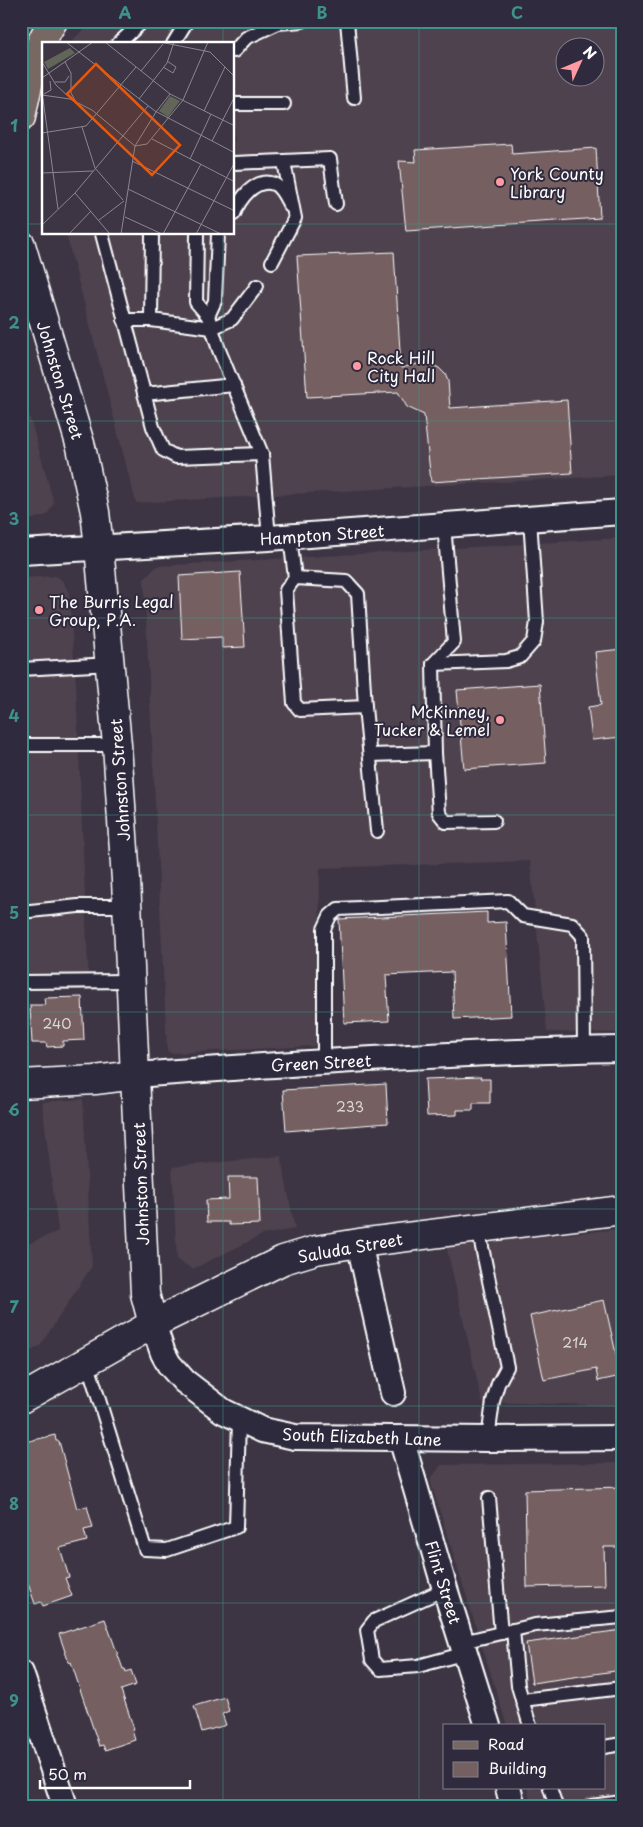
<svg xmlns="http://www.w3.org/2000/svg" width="643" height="1827" font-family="'Playpen Sans',sans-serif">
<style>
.built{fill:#4e424d;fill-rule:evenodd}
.building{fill:#745f61;stroke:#fff}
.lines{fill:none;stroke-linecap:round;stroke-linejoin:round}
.service-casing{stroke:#fff;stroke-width:16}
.minor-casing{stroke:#fff;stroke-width:28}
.tertiary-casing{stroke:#fff;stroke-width:31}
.secondary-casing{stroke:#fff;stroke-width:31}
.primary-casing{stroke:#fff;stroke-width:31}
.service{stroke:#2f2a3d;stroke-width:12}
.minor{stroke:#2f2a3d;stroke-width:24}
.tertiary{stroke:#2f2a3d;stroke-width:28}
.secondary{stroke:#2f2a3d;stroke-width:28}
.primary{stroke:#776864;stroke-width:28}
.grid{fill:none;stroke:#3f918b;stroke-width:1;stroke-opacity:0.55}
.poi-dot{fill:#ff9aa2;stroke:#2f2a3d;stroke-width:2}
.labels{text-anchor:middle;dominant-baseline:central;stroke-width:4;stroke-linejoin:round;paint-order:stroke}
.number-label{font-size:14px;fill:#dcd7d8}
.poi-label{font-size:16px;fill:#fff;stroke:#2f2a3d;text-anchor:start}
.street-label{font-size:16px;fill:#fff;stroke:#2f2a3d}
.inset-road{fill:none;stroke:#8b868f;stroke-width:1}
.view{fill:#e8590c;fill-opacity:0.15;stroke:#e8590c;stroke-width:2.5}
.inset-edge{fill:none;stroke:#fff;stroke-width:2.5}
.neatline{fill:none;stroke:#3f918b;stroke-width:2}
.grid-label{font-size:16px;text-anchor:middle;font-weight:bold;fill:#3f918b}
</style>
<rect width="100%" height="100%" fill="#3d3544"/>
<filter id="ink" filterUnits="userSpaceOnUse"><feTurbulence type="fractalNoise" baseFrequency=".02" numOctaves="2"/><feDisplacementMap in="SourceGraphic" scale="10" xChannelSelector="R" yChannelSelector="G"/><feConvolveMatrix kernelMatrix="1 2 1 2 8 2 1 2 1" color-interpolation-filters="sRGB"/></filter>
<g filter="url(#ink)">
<g class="built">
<path d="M92,21h530v454l-486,28 -70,-269h168v-190h-165zM566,48h30v30h-30z"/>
<polygon points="21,386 54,503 47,515 21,522"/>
<polygon points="622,538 622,1033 547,1032 530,861 320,868 318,1046 170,1053 167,1050 144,579 157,566"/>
<polygon points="56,576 63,581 69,593 76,684 89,990 21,990 21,578"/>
<polygon points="83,1099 92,1266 40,1346 21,1356 21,1247 58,1231 42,1102"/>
<polygon points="281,1156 295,1229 262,1235 193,1269 177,1260 172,1167"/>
<polygon points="622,1229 622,1406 482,1402 446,1245"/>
<polygon points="622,1463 622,1806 532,1806 527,1788 604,1788 604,1726 507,1726 430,1480 441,1465"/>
</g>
<g class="building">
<polygon points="511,144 512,154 596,148 600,218 406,231 399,161 416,162 415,150"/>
<polygon points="394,252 401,368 422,363 433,365 439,368 445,374 448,381 450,408 567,400 572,473 431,482 424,415 407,407 398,392 307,397 297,256"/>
<polygon points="240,572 245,647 222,648 222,637 182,639 179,576"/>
<polygon points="622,649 622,737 592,740 588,707 601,705 595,652"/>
<polygon points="540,684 546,763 464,769 457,690"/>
<polygon points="487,912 487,923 506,922 511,1016 454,1019 452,972 386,975 389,1021 344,1023 339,919"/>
<polygon points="82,997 84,1040 63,1041 63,1046 47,1047 46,1043 32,1043 30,1005 45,1005 44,998"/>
<polygon points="481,1077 480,1079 490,1079 490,1103 473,1103 473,1110 457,1110 457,1115 427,1116 425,1079"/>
<polygon points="386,1084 388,1123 286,1131 283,1090"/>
<polygon points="228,1177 258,1177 260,1224 229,1225 229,1222 207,1222 206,1200 229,1199"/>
<polygon points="604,1300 621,1376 598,1381 596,1369 544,1380 530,1316"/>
<polygon points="55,1435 56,1441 59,1441 77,1509 87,1506 93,1528 84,1530 87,1541 60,1548 69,1577 65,1578 72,1596 43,1606 41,1602 35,1604 21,1563 21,1443"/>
<polygon points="622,1487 622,1547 604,1547 605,1585 527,1587 525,1490"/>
<polygon points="105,1619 123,1669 125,1669 126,1672 131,1670 136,1685 121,1690 134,1729 132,1730 135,1740 105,1750 103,1745 99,1746 71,1662 69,1663 59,1634"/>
<polygon points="622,1630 622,1670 532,1683 526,1643"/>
<polygon points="225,1697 229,1711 222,1714 226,1725 202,1732 194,1706"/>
</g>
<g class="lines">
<defs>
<g id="service">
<polyline points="347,21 354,98"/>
<polyline points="118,44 143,21"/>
<polyline points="173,44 187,21"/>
<polyline points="234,51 246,38 278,23 302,21"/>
<polyline points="234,104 284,104"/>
<polyline points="234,163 330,159 336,204"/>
<path d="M234,214c5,-14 21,-37 40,-30 8,4 12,15 16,22"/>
<polyline points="102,234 153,427 163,450 176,457 262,454"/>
<polyline points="152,234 151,320 212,328 232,319 257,286"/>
<polyline points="197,234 196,302 208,316 219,350 262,454 269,538"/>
<polyline points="272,262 295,218 284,162"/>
<polyline points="208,316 215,301 218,234"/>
<polyline points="124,320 151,320"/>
<polyline points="144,394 234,385"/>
<polyline points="290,537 295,578 286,590 294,703 300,710 365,707"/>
<polyline points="295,578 346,581 358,594 365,707 377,831"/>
<polyline points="433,664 506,661 520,657 534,641 537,622 530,519"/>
<polyline points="21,669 111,664"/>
<polyline points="21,745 117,745"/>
<polyline points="435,753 433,664 454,642 444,525"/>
<polyline points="370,755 435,753 439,813 446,822 494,821"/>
<polyline points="21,912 78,906 127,906"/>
<polyline points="21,982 130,981"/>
<polyline points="324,1061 324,929 330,916 338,909 508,901 523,916 572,924 583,936 584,1050"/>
<polyline points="478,1228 507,1367 498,1384 493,1401 488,1439"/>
<polyline points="87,1361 145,1549 167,1550 236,1527 239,1420"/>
<polyline points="489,1498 501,1633"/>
<polyline points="445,1589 374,1621 367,1630 372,1660 380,1669 418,1666 466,1653"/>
<polyline points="513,1630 518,1686 530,1726"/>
<polyline points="462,1642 535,1625 622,1617"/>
<polyline points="522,1700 622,1688"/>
<polyline points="604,1747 622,1744"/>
<polyline points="550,1788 556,1806"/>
<polyline points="591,1806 622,1802"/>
</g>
<g id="minor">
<polyline points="21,552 269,538 622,512"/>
<path d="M135,1075c162,-12 324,-23 487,-26"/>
<polyline points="359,1243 393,1393"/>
<polyline points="153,1324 163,1353 169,1364 184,1381 223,1411 262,1430 295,1437 488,1439 622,1438"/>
<polyline points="401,1438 445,1589 488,1726"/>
<polyline points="21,1673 65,1806"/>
<polyline points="508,1788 513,1806"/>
</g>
<polyline id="tertiary" points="21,1084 95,1080 135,1075"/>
<g id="secondary">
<polyline points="21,245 81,447 95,512 99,547 117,745 126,880 145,1294 153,1324"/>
<polyline points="21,1399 153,1324 283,1260 316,1250 359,1243 622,1210"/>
</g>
<path id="primary" d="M21,117c7,-33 13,-67 32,-96"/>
</defs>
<use href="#service" class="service-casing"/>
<use href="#minor" class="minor-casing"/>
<use href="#tertiary" class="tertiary-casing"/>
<use href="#secondary" class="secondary-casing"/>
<use href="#primary" class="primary-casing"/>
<use href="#service" class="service"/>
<use href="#minor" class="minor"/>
<use href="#tertiary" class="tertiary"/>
<use href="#secondary" class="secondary"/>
<use href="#primary" class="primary"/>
</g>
</g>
<path class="grid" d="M223,21v23M419,21v1785M21,224h23M234,224h388M223,234v1572M21,421h601M21,618h601M21,815h601M21,1012h601M21,1209h601M21,1406h601M21,1603h601"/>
<g class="poi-dot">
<circle cx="500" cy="182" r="5"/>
<circle cx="357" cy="366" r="5"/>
<circle cx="39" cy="610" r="5"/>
<circle cx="500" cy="720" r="5"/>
</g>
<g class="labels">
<g class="number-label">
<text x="57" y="1023">240</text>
<text x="350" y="1106">233</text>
<text x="575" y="1342">214</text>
</g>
<g class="poi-label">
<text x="510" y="173">York County<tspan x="510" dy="18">Library</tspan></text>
<text x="367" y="357">Rock Hill<tspan x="367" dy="18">City Hall</tspan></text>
<text x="49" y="601">The Burris Legal<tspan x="49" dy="18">Group, P.A.</tspan></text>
<text x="490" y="711" text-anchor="end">McKinney,<tspan x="490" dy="18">Tucker &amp; Lemel</tspan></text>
</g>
<g class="street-label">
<text transform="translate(61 380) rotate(73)">Johnston Street</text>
<text transform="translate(322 534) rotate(-4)">Hampton Street</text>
<text transform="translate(119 780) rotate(-94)">Johnston Street</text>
<text transform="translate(321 1062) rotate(-3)">Green Street</text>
<text transform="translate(140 1184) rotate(-92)">Johnston Street</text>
<text transform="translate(350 1247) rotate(-10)">Saluda Street</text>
<text transform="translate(362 1436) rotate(2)">South Elizabeth Lane</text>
<text transform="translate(444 1582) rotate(73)">Flint Street</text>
</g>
</g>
<g transform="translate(42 42)">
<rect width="192" height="192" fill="#3d3544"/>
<path d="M28,6l5,5 -27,16 -4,-7zM128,54l10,5 -12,16 -9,-6z" fill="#616659"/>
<path class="inset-road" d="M24,0l89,69 80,42M63,0l65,52 65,32M118,0l50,10 25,25M0,20l14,23 14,13M23,20l6,11v20l5,9M121,25l10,6 3,-6 -9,-6M99,29l22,-27M0,36l51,-36M13,40h10l4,-6M2,52l7,-4 -1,-9M0,53l28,4 22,11 43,36M1,57l15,110M97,57l28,-36 7,-21M162,69l21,-44M114,70l14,-18M40,85l13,41 28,32M0,91l44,-7 50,-59M110,97l83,43M170,99l23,-45M93,104l12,-2 36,-44 25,-58M148,117l21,-45M90,119l103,50M0,131l51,-2M86,147l93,45M33,151l35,41M83,175l37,17M57,178l25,-19M0,183l33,-32 73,-87M27,192l22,-23M79,192l14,-88 21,-34M121,192l38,-70M154,192l39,-72"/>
<path class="view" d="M54,22l84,81 -28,30 -85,-81z"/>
<rect width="192" height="192" class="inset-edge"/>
</g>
<rect width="643" height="1827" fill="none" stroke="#2f2a3d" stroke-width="55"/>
<rect x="443" y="1724" width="162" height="65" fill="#2f2a3d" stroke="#827f8b"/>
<rect x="453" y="1741" width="25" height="8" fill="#776864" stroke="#827f8b"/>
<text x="488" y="1750" font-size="15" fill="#ffffff">Road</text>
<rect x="453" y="1762" width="25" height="15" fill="#745f61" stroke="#827f8b"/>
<text x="488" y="1774" font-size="15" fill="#ffffff">Building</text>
<g transform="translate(580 62) rotate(46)"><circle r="24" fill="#2f2a3d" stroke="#827f8b"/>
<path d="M0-4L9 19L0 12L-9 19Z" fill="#ff9aa2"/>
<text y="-8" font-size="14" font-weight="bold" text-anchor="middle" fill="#ffffff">N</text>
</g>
<path d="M40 1780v8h150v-8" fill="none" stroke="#ffffff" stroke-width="2.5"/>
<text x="48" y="1780" font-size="15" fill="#ffffff" stroke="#2f2a3d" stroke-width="4" paint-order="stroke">50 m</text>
<rect x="28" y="28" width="588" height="1772" class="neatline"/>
<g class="grid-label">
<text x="125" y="19">A</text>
<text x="322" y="19">B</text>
<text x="517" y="19">C</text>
<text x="14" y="132">1</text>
<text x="14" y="329">2</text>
<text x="14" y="525">3</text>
<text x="14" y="722">4</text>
<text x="14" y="919">5</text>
<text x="14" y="1116">6</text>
<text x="14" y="1313">7</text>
<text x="14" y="1510">8</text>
<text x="14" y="1707">9</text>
</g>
</svg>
